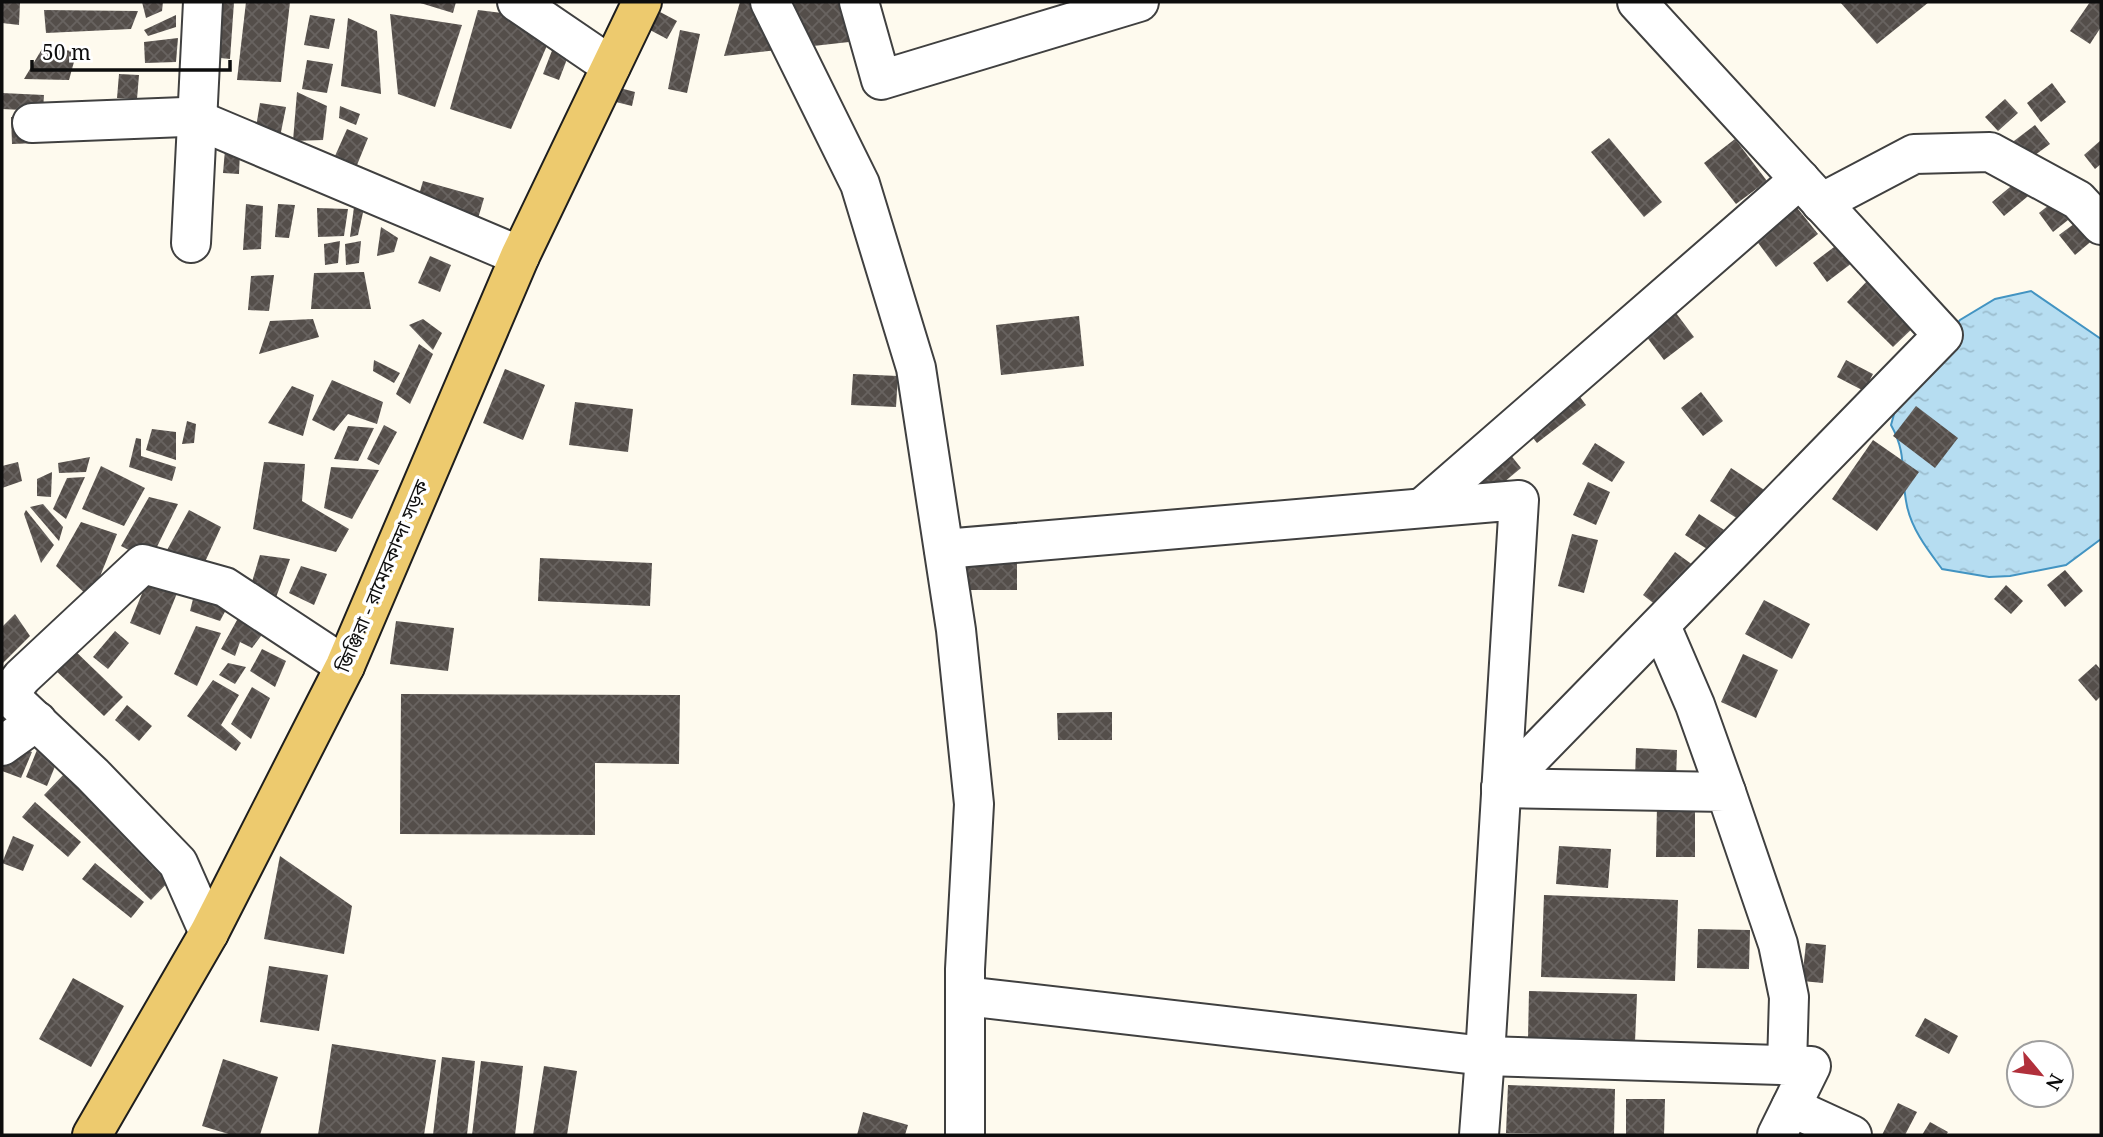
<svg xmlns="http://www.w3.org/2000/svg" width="2103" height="1137" font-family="'Noto Serif','Noto Sans Bengali',serif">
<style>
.water{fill:url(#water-ripples);stroke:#4394c2;stroke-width:2}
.building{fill:url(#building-cross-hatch)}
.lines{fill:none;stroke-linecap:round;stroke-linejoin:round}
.minor-casing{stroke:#404040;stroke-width:42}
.major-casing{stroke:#1e1e1e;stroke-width:42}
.minor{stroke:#fff;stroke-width:38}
.major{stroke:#edca6e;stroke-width:38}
.labels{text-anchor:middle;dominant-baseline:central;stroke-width:7;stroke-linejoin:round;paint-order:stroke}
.street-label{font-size:19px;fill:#0d0d0d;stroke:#fff}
</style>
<defs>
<pattern id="water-ripples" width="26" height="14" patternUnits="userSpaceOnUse" patternTransform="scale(1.75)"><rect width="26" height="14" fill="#b6ddf1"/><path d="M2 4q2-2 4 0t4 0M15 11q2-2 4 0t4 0" fill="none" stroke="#9bbccd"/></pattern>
<pattern id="building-cross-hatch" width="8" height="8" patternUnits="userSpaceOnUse" patternTransform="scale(1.75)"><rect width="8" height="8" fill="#544e4a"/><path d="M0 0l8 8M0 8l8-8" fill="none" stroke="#686360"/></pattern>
</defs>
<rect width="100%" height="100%" fill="#fefaee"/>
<path class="water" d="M2031,291l70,48v200l-35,26 -56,11 -21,1 -47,-8c-14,-19 -30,-39 -35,-63 -7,-31 1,-51 -16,-81l5,-18 64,-87 35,-21z"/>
<g class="building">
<polygon points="2,2 20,2 19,25 2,23"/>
<polygon points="142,2 163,2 162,11 146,18"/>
<polygon points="204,2 234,2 230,59 201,56"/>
<polygon points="246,2 290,2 281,82 237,80"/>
<polygon points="417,2 456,2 453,13"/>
<polygon points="740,2 840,2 849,42 724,56"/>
<polygon points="1840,2 1929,2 1877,44"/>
<polygon points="2090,2 2101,2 2101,27 2090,44 2070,31"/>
<polygon points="645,4 677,21 667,39 635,22"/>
<polygon points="44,10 138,11 131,29 46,33"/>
<polygon points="478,10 558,20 511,129 450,109"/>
<polygon points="390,14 462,25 435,107 398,94"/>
<polygon points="176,15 176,27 148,36 144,30"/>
<polygon points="310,15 335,19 329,49 304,45"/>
<polygon points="348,18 377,31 381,94 341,86"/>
<polygon points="680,30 700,34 687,93 668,89"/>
<polygon points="178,38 176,62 145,63 144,42"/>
<polygon points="553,48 569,54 559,80 543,74"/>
<polygon points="42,49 77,51 69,80 24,79"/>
<polygon points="307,60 333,64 327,93 302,89"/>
<polygon points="119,74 139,75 137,99 117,98"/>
<polygon points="2052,83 2066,102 2041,122 2027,103"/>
<polygon points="616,87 635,92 632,106 612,101"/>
<polygon points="297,92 327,106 323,140 293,141"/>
<polygon points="2,93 44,95 43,111 2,109"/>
<polygon points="2005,99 2018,113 1998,131 1985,117"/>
<polygon points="260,103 286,107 280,137 255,133"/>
<polygon points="340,106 360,114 356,125 339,118"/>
<polygon points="39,116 39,143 12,144 11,117"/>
<polygon points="2035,125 2050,144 2024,163 2010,144"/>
<polygon points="347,129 368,138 357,165 335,156"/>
<polygon points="1609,138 1662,202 1644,217 1591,152"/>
<polygon points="1735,139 1767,181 1736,204 1704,163"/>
<polygon points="2101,140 2101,164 2095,169 2084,155"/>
<polygon points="225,150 240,151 239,174 223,173"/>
<polygon points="2021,178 2033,192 2004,216 1992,202"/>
<polygon points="423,181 484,198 470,246 409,229"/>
<polygon points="2064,193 2078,212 2053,232 2039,213"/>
<polygon points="246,204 263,206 261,249 243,250"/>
<polygon points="278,204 295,205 289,238 275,237"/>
<polygon points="1794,204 1818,234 1776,267 1753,236"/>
<polygon points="354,207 364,208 358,235 350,237"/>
<polygon points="317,208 348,209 344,236 318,237"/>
<polygon points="2086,215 2101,233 2075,255 2059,235"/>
<polygon points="381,227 398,238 394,252 377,256"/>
<polygon points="340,241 338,263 325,265 324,244"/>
<polygon points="361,241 359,263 346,265 345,244"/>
<polygon points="1838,244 1852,263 1827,282 1813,263"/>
<polygon points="430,256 451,265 440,292 418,283"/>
<polygon points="364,272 371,309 311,309 314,273"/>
<polygon points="274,275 269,311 248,310 251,276"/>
<polygon points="1869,279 1916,325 1893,347 1847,302"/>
<polygon points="1676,313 1694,337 1664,360 1646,336"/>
<polygon points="1079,316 1084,366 1001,375 996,325"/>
<polygon points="313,319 319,337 259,354 270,321"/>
<polygon points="423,319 442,333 433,350 409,325"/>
<polygon points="419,344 433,354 410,404 396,394"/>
<polygon points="374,360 400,373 394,383 373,371"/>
<polygon points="1846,360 1873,374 1864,391 1837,377"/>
<polygon points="505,369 545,385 523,440 483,423"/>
<polygon points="853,374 898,376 896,407 851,405"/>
<polygon points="332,380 383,402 377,424 348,414 334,431 312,420"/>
<polygon points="292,386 314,395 303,436 268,423"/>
<polygon points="1574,389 1586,405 1537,443 1525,428"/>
<polygon points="1701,392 1723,421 1703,436 1681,408"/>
<polygon points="575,402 633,409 628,452 569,445"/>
<polygon points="1916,406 1958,438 1935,468 1893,436"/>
<polygon points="187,421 196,424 194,443 182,444"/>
<polygon points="384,425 397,432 379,465 367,459"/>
<polygon points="348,426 374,428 358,461 334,459"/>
<polygon points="152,429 176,432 176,460 146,450"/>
<polygon points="136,438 141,439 141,456 176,467 172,481 129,467"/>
<polygon points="1873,440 1919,472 1877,531 1832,499"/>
<polygon points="1595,443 1625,462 1612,482 1582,464"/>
<polygon points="1502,444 1521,468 1492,492 1473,468"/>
<polygon points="90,457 86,472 59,473 58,463"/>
<polygon points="18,462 22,481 2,488 2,466"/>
<polygon points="264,462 305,464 302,501 349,529 336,552 253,529"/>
<polygon points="101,466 145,488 124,526 82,509"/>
<polygon points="331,467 379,470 352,519 324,508"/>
<polygon points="1731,468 1775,497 1749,526 1710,501"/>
<polygon points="52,472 51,497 37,496 37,479"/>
<polygon points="85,477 66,519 53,509 67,478"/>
<polygon points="1588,482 1610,492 1596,525 1573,515"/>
<polygon points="149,497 178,504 150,561 121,546"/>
<polygon points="43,504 63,527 59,541 30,507"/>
<polygon points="26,510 54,545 41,563 24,514"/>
<polygon points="189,510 221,527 199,575 161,561"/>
<polygon points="1699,514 1729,533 1715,554 1685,535"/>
<polygon points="81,522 117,534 91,599 56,566"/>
<polygon points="1572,534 1598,540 1584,593 1558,586"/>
<polygon points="1675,552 1697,568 1665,612 1643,595"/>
<polygon points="260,555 290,559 274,603 249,592"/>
<polygon points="540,558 652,563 650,606 538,601"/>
<polygon points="1017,562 1017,590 963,590 963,563"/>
<polygon points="301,566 327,574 314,605 289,593"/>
<polygon points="152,569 182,581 160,635 130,623"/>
<polygon points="2065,570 2083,591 2065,607 2047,585"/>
<polygon points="2006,585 2023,601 2011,614 1994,599"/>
<polygon points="194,595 228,606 220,621 190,611"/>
<polygon points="1764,600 1810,624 1792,659 1745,634"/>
<polygon points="242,611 267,628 252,648 240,642 235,656 221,649"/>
<polygon points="15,614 30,636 2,664 2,627"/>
<polygon points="396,621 454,628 448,671 390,664"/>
<polygon points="196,626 221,633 197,686 174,674"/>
<polygon points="115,631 129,643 108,669 93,657"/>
<polygon points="72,648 123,697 104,716 53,668"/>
<polygon points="262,649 286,661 275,687 250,671"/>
<polygon points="1743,654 1778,670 1756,718 1721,702"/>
<polygon points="228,663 246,667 235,684 219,675"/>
<polygon points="2096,664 2101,670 2101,696 2096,701 2078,680"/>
<polygon points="213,680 239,695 221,725 241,743 236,751 187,716"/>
<polygon points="252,687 270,698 251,739 231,724"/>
<polygon points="401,694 680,695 679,764 595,763 595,835 400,834"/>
<polygon points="127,705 152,726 139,741 115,720"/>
<polygon points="1112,712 1112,740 1058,740 1057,713"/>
<polygon points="10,743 32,752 21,778 2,771 2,763"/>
<polygon points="1636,748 1677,750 1676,780 1635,779"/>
<polygon points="37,750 58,759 47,786 26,777"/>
<polygon points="67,771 174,876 151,900 44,795"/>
<polygon points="35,802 81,842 68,857 22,817"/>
<polygon points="1657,804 1695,804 1695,857 1656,857"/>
<polygon points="13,836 34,845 23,871 2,863"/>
<polygon points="1559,846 1611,849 1608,888 1556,884"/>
<polygon points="280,856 352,906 344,954 264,939"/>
<polygon points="95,863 144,902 131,918 82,879"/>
<polygon points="1544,895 1678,900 1675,981 1541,977"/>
<polygon points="1698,929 1750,930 1749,969 1697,968"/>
<polygon points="1806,943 1826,945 1823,983 1802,981"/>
<polygon points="269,966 328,975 319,1031 260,1022"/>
<polygon points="73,978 124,1006 91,1067 39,1039"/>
<polygon points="1529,991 1637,994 1635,1042 1528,1039"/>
<polygon points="1925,1018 1958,1036 1949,1054 1915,1036"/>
<polygon points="332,1044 436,1060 424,1135 318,1135"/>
<polygon points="442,1057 475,1061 467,1135 433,1135"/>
<polygon points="223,1059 278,1077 260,1135 232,1135 202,1126"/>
<polygon points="481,1061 523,1066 515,1135 472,1135"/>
<polygon points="544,1066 577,1071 567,1135 533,1135"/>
<polygon points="1508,1085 1615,1089 1614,1135 1506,1133"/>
<polygon points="1626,1099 1665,1099 1664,1135 1626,1135"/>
<polygon points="1898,1103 1917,1112 1905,1135 1882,1135"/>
<polygon points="863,1112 908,1125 905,1135 857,1135"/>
<polygon points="1930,1122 1948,1132 1946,1135 1922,1135"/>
</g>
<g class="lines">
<defs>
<g id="minor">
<polyline points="517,2 611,66"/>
<polyline points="770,2 860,184 916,368 956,630 974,804 965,969 965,1135"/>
<polyline points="859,2 881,80 1139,2"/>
<polyline points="32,123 184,117 198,120 520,256"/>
<polyline points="1821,203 1914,154 1990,152 2078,200 2101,225"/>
<polyline points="191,243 203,2"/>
<polyline points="1422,508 1800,179"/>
<polyline points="944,549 1519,500 1485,1056 1479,1135"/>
<polyline points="1661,626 1695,705 1726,792"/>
<polyline points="2,689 93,775 178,863 209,933"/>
<polyline points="8,695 22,677 143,564 225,587 345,666"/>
<polyline points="2,746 37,721"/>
<polyline points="1501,788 1943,335 1637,2"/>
<polyline points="1501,788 1726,792 1778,944 1789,997 1787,1065"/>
<polyline points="965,996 1485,1056 1811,1066 1777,1135"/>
<polyline points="1791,1107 1852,1135"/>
</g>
<polyline id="major" points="92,1135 209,933 345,666 520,256 642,2"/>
</defs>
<use href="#minor" class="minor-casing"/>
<use href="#major" class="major-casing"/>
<use href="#minor" class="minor"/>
<use href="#major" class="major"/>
</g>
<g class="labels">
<g class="street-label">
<text transform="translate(382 576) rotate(-67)">জিঞ্জিরা - রামেরকান্দা সড়ক</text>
</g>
</g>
<rect width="2103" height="1137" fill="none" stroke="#0d0d0d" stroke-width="7"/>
<g transform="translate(2040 1074) rotate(119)"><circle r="33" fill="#ffffff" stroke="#9e9e9e" stroke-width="2"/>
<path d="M0-5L12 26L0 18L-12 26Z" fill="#b1303b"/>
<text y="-10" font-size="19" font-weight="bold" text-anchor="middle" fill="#0d0d0d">N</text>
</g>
<path d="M32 60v10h198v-10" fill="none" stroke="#0d0d0d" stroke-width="3.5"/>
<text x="42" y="60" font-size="21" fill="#0d0d0d" stroke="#ffffff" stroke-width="5" paint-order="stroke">50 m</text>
</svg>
